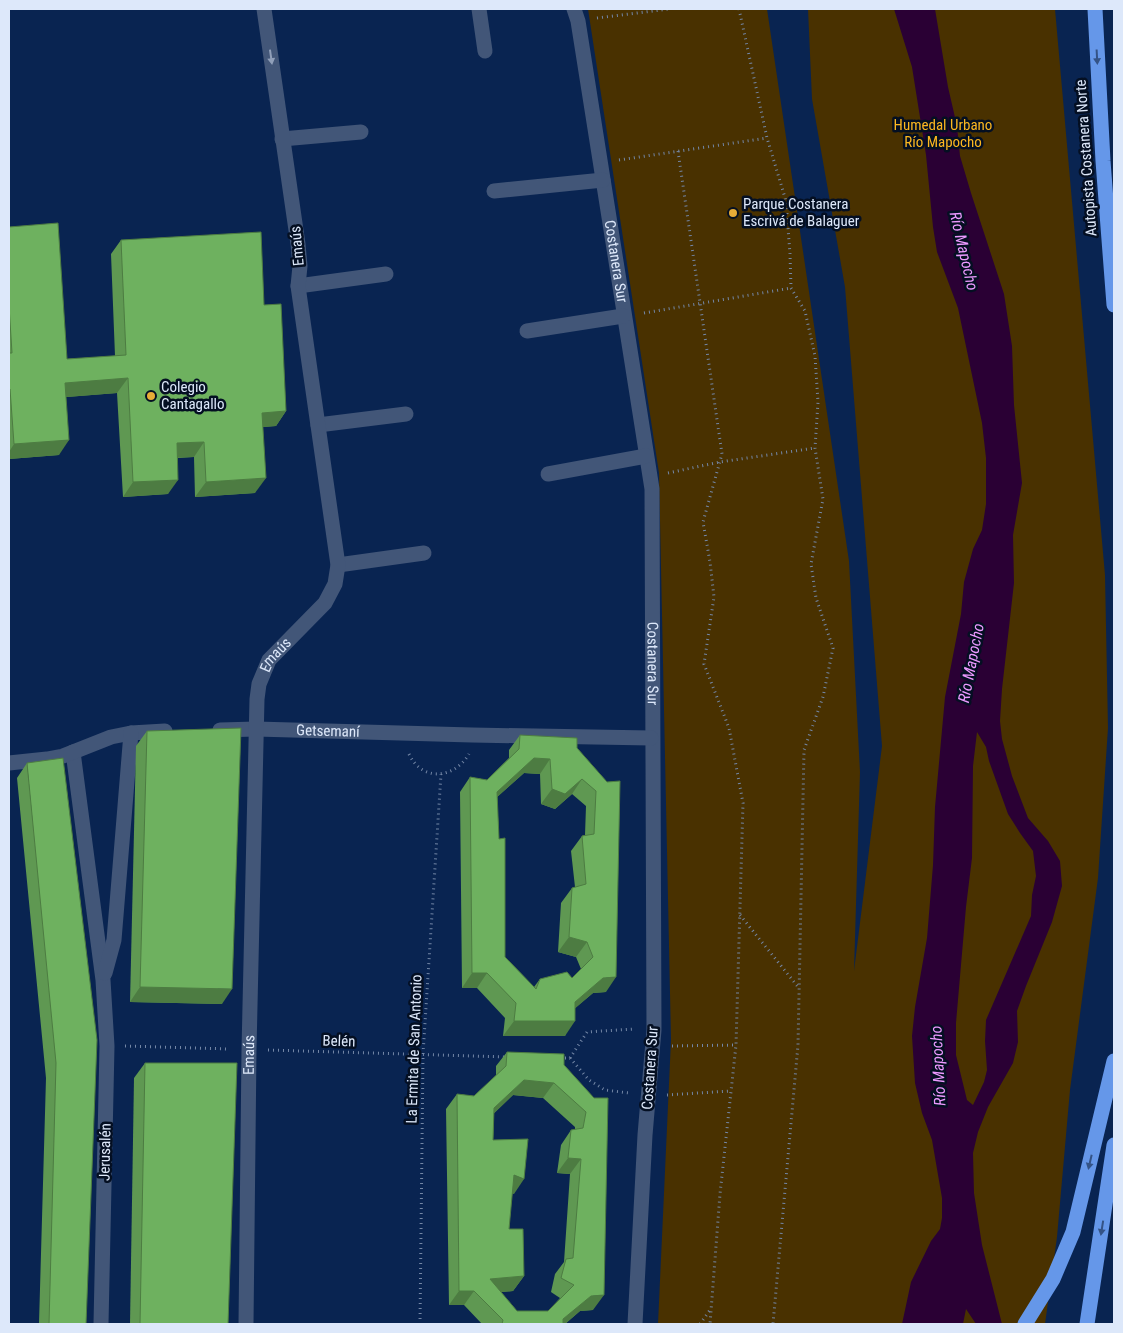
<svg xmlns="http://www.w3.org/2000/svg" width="1123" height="1333" font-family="'Roboto Condensed',sans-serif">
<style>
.park{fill:#493100}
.water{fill:#2a0034;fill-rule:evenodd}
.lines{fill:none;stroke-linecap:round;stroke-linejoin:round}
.path{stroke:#7487a6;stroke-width:3;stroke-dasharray:1 4;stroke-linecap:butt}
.minor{stroke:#425678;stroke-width:15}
.motorway{stroke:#6597e9;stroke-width:15}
.wall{fill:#5f9852;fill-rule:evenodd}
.shaded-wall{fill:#4d7c42}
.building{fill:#6eb15f;stroke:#4d7c42;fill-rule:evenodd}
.oneway{fill:#909fb9}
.oneway2{fill:#345386}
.poi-dot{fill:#e7ac37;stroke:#040f22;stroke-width:2}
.labels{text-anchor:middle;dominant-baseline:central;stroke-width:5;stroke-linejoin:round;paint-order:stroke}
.park-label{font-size:15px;fill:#fcb720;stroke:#040f22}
.street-label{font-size:15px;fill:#dde8fa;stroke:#040f22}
.poi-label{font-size:15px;fill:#dde8fa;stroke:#040f22;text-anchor:start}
.water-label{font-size:16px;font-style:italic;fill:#ec99ff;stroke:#040f22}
</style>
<rect width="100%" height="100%" fill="#092451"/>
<polygon class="park" points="588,9 767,9 849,561 860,772 854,971 882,746 845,287 812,99 808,9 1055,9 1105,575 1108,728 1098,878 1070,1090 1057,1237 1045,1324 658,1324 671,1040 659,473"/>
<path class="water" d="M894,9h41l13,78 9,39 3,30 11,37 33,101 8,52 2,59 8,78 -9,52 1,48 -12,106 -2,32 2,18 10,37 16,42 20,23 12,20 2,25 -10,36 -26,64 -9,25 1,31 -5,21 -25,44 -10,25 -5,21 1,40 8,52 20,79h-26l-10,-15 -3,15h-61l9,-42 20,-41 9,-12 2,-11v-20l-10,-58 -10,-27 -7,-30 -3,-47 3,-29 12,-69 6,-73 2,-58 10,-110 16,-83 3,-32 9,-33 9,-19 4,-26v-46l-4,-35 -24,-115 -21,-56 -4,-25 -7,-72 -14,-88zM977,732l9,15 3,14 19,53 12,19 13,18 3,25 -4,19 -1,21 -45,104 -1,21 2,29 -3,12 -11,23 -6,-5 -11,-45v-32l10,-116 6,-49 1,-92z"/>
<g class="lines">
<g class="path">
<polyline points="739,9 767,138 786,201 790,254 791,288 805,311 815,356 818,402 815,448 823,499 811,564 816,598 833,648 823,697 804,750 798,1045 773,1324"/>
<polyline points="597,18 669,9"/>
<polyline points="678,151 722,454 703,522 710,562 714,597 704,664 729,728 743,803 736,1045 720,1194 710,1324"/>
<polyline points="619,160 767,138"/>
<polyline points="644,313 791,288"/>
<polyline points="668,473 720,462 815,448"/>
<path d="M409,754c13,28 45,25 60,0"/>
<polyline points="740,915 799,988"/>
<polyline points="125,1046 229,1049"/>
<polyline points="672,1046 736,1045"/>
<polyline points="268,1050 507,1057"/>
<polyline points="560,1058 570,1058 587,1032 634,1029"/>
<polyline points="570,1058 589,1080 605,1090 629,1093"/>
<polyline points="667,1095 730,1091"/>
<polyline points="420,1324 423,1054 441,774"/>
<polyline points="700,1324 710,1310"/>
</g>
<g class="minor">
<polyline points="479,9 485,51"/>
<path id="s1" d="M574,9l4,12 74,468 2,541 -9,105 -10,189"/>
<polyline points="282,139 361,132"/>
<polyline points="494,191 603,180"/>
<polyline points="298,286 386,274"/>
<polyline points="527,331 623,316"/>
<polyline points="318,425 406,414"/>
<polyline points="548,474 646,456"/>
<polyline points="338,565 424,553"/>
<path id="s2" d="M220,730l36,-1 216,6 179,3"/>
<polyline points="73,752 103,980 107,1046 101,1324"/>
<polyline points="9,763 47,759 63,756 111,737 131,733 165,731"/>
<polyline points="105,973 114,940 131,733"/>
<path id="s3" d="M246,1324l3,-274 8,-351 2,-15 10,-24 56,-57 10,-19 3,-19 -40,-279 2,-20 -2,-22 -34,-235"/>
</g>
<g class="motorway">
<polyline points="1095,9 1103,161 1114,305"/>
<polyline points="1025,1324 1053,1279 1073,1232 1114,1061"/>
<polyline points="1087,1324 1114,1145"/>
</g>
</g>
<g class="wall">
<polygon points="9,227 67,359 115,356 111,254 121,240 264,305 286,411 276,426 263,427 255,493 195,497 194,457 178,458 168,494 123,497 117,393 66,397 59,455 9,459"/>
<polygon points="147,731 222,1004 130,1002 136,746"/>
<path d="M520,735l57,13 30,34 -1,210 -13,1 -18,15 -10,28h-62l2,-18 -28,-30h-15l-2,-196 10,-15 17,3 22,-22v-8zM524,773l16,1 1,30 14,5 17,-15 14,12 -1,29 -3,1 -11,15 4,36 -3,1 -11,15 -3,49 18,5 5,12 -9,9 -32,1 -6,8 -29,-30 -8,-160z"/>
<polygon points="27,763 86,1324 39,1324 46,1078 17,778"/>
<path d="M507,1052l57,13 30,33 -1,212 -13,1 -15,13h-83l-18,-19h-15l-3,-196 11,-15 17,2 22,-20v-10zM513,1095l30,3 32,29v3h-4l-10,15 -4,28 13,1 -6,88 -9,12 -4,18 9,6 -12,13h-31l-16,-19 12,-1 11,-15 -15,-47 3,-36 2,1 -21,-54 1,-27z"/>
<polygon points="145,1063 228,1324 130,1324 134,1078"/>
</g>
<g class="shaded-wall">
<polygon points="128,378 117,393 55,398 65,383"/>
<polygon points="286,411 276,426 252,428 262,413"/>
<polygon points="69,440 59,455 9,459 9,452 14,444"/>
<polygon points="204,442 194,457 166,458 177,443"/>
<polygon points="266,478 255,493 195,497 206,482"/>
<polygon points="178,480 168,494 123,497 133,482"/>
<polygon points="534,758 550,759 540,774 524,773 486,807 497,792"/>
<polygon points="582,779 572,794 555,809 541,804 552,789"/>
<polygon points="569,937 587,942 576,957 558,952"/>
<polygon points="472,973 487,973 477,988 462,988"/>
<polygon points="616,977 606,992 593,993 565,1017 575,1002 603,978"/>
<polygon points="140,987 232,989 222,1004 130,1002"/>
<polygon points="514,1021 575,1021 565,1036 503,1036"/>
<polygon points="524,1080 554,1083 543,1098 513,1095 484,1123 494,1108"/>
<polygon points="568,1158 581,1159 570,1174 557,1173"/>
<polygon points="514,1175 524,1179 514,1194 503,1190"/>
<polygon points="524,1276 513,1291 480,1294 490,1279"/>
<polygon points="459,1291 474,1291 464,1305 449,1305"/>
<polygon points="604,1295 593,1310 580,1311 565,1324 560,1324 563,1319 591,1296"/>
</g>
<g class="building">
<polygon points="58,223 67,359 126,355 121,240 261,232 264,305 281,304 286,411 262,413 266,478 206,482 204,442 177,443 178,480 133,482 128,378 65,383 69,440 14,444 10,389 9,389 9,353 12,353 9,306 9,227"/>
<polygon points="241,728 232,989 140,987 147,731"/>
<path d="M520,735l57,3v10l30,34 13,-1 -4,196 -13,1 -28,24v19h-61l2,-18 -29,-30h-15l-2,-196 17,3 32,-31zM534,758l16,1 2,30 13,5 17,-15 14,12 -2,43 -12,2 4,48 -14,4 -3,49 18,5 6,15 -21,21 -5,-6 -27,7 -4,10 -31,-32v-119l-6,1 -2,-47z"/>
<polygon points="63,758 97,1040 86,1324 49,1324 56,1063 27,763"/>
<path d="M507,1052l57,2v11l30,33h14l-4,197 -13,1 -28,23v5h-61l1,-4 -29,-29h-15l-2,-197 17,2 32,-30zM524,1080l30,3 32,29 -3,16 -12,2 -3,28 13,1 -8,99 -7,1 -5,19 13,7 -26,26h-31l-27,-32 34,-3 -1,-47h-14l5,-54 10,4 4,-40 -35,1 1,-32z"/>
<polygon points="145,1063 237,1063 228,1324 140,1324"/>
</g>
<defs><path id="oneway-solid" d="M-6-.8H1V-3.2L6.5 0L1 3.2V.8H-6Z" transform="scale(1.25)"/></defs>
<use class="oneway" href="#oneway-solid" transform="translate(271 57) rotate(82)"/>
<g class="oneway2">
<use href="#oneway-solid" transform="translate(1097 57) rotate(87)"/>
<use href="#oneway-solid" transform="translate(1090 1162) rotate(103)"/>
<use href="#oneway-solid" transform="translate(1102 1228) rotate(99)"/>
</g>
<g class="poi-dot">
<circle cx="733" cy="213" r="5"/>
<circle cx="151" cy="396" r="5"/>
</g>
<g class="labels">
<g class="park-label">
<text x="943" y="125">Humedal Urbano<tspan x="943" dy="17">Río Mapocho</tspan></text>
</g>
<g class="street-label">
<text transform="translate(1086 158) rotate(-94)">Autopista Costanera Norte</text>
<text transform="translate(297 246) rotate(-95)">Emaús</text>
<text stroke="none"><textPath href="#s1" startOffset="256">Costanera Sur</textPath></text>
<text stroke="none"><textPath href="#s3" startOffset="674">Emaús</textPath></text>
<text stroke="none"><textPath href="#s1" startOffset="661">Costanera Sur</textPath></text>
<text stroke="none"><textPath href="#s2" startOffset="108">Getsemaní</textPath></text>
<text transform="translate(339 1041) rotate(2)">Belén</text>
<text transform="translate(414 1049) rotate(-88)">La Ermita de San Antonio</text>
<text stroke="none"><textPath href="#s3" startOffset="269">Emaús</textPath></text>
<text transform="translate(650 1068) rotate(-86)">Costanera Sur</text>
<text transform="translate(105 1152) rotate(-89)">Jerusalén</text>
</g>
<g class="poi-label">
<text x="743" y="204">Parque Costanera<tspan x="743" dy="17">Escrivá de Balaguer</tspan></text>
<text x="161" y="387">Colegio<tspan x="161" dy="17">Cantagallo</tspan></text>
</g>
<g class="water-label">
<text transform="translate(964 251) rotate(77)">Río Mapocho</text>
<text transform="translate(971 663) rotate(-79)">Río Mapocho</text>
<text transform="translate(938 1066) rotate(-93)">Río Mapocho</text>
</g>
</g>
<rect width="1123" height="1333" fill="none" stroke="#dde8fa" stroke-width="20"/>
</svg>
